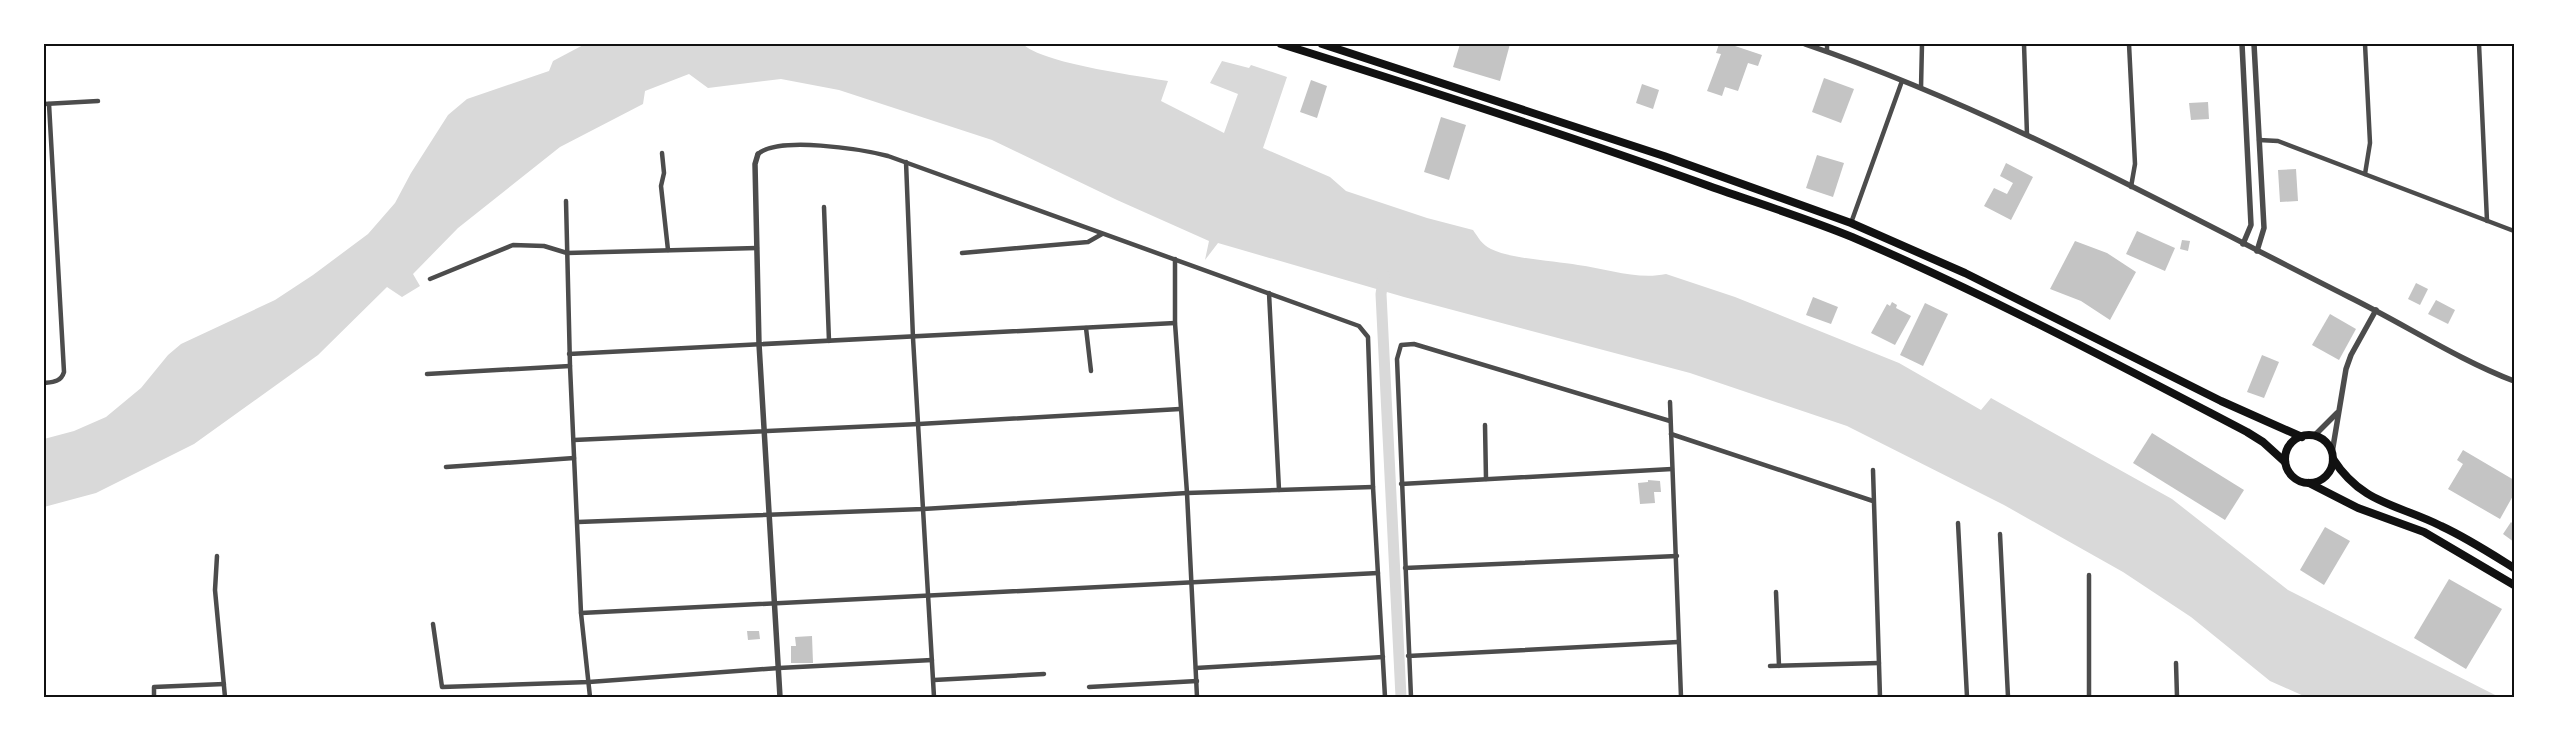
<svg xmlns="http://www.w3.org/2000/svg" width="2558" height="741" font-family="'Public Sans',sans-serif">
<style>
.water{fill:#d9d9d9}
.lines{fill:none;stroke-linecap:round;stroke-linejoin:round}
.canal{stroke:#d9d9d9;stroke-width:11}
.building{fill:#c4c4c4}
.minor{stroke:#4c4c4c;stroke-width:4.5}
.tertiary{stroke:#4c4c4c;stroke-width:5.5}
.primary{stroke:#111;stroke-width:8}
.neatline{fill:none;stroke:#111;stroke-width:2}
</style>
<rect width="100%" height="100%" fill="#fff"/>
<path class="water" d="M585,44h438c18,19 115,32 145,37l-7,20 63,32 14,-39 -28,-11 12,-22 27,7 2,-3 36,12 -24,71 67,29 16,14 81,27 46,12c5,7 9,15 18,19 20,10 64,12 87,16 29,4 60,15 88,9l69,23 164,66 82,47 10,-12 181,101 116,91 211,107h-193l-36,-16 -79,-64 -68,-45 -119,-67 -157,-79 -157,-53 -286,-76 -186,-54 -13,17 4,-19 -92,-41 -125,-60 -153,-50 -58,-11 -73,9 -19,-14 -44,17 -2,13 -83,43 -102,81 -45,46 7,12 -18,11 -15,-10 -69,68 -124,89 -98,49 -52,14v-68l30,-8 32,-14 35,-29 27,-33 13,-11 94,-44 38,-25 55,-41 27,-31 16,-30 37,-58 19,-16 82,-28 4,-10z"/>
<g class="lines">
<polyline class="canal" points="1384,275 1381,294 1401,697"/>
</g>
<g class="building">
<polygon points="1460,44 1510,44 1500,81 1453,67"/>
<polygon points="1719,44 1724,46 1729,44 1762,55 1758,66 1748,63 1738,91 1725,87 1722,96 1707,91 1721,54 1716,53"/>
<polygon points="1824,78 1854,89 1841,123 1812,112"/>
<polygon points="1311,80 1327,86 1317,118 1300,112"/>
<polygon points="1642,84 1659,90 1653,109 1636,103"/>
<polygon points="2208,102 2209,119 2191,120 2189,103"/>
<polygon points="1441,117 1466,125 1449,180 1424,172"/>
<polygon points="1817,155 1844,163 1833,197 1806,188"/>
<polygon points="2006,163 2033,177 2011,220 1984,206 1994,188 2007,194 2013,183 2000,176"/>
<polygon points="2296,169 2298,201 2280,202 2278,170"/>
<polygon points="2137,231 2175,248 2165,271 2126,254"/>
<polygon points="2182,240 2190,241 2188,251 2180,249"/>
<polygon points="2075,241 2107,253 2136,272 2110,320 2081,301 2050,289"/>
<polygon points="2416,283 2428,289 2420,305 2408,299"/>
<polygon points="1813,297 1838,307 1831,324 1806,315"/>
<polygon points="2436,300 2455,310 2448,324 2428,314"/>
<polygon points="1892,302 1897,305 1896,308 1911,316 1895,345 1871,333 1887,304 1890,306"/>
<polygon points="1925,303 1948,314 1923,366 1900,355"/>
<polygon points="2330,314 2356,329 2339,360 2312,345"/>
<polygon points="2262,355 2279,362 2264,398 2247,392"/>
<polygon points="2152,433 2244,490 2225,520 2133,463"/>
<polygon points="2463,450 2514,480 2514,494 2500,519 2448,489 2463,464 2457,460"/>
<polygon points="1648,480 1660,481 1661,492 1654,492 1655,503 1640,504 1638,483 1648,482"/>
<polygon points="2511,522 2514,525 2514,542 2503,534"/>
<polygon points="2325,527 2350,541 2324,585 2300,570"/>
<polygon points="2449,579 2502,609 2466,669 2414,638"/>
<polygon points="747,631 759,631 760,639 748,640"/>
<polygon points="812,636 813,663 791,663 791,646 796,646 795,637"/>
</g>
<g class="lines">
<g class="minor">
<polyline points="1827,44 1827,51"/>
<polyline points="2024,44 2027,135"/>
<polyline points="2129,44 2135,164 2131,187"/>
<polyline points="2479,44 2487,221"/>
<polyline points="1921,88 1922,44"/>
<polyline points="44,104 98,101"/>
<polyline points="2259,140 2278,141 2514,231"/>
<polyline points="662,153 664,173 661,186 668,250"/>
<path d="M758,154c21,-18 103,-5 130,2l471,170 9,11 5,150 12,210"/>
<polyline points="906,162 913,338 934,697"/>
<polyline points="2365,174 2370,143 2365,44"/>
<polyline points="566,201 570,366 581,613 590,697"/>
<polyline points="824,207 829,341"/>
<polyline points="1851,223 1902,81"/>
<polyline points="962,253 1088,242 1102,234"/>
<polyline points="1175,259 1175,323 1187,493 1197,697"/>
<polyline points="430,279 513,245 544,246 567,253 757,248"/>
<polyline points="1269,293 1279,490"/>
<polyline points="1086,328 1091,371"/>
<polyline points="569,354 1175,323"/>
<polyline points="427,374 570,366"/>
<path d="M44,383c9,-1 17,-1 20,-11l-15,-268"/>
<polyline points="1670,402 1681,697"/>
<polyline points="1485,425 1486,479"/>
<polyline points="1671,434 1873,501"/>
<polyline points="574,440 919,424 1180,409"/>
<polyline points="446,467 574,458"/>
<polyline points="1873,470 1880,697"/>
<polyline points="1401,484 1672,469"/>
<polyline points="578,522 923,509 1187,493 1373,487"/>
<polyline points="1958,523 1967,697"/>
<polyline points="2000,534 2008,697"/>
<polyline points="217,556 215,590 225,697"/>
<polyline points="1405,568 1677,556"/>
<polyline points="1776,592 1779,666"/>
<polyline points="581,613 1378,573"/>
<polyline points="433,624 442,687 589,682 779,668 932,660"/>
<polyline points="1408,656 1678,642"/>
<polyline points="2176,663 2177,697"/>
<polyline points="1770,666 1879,663"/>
<polyline points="1196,668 1383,657"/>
<polyline points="934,680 1044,674"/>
<polyline points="1089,687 1197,681"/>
<polyline points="154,697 154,687 224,684"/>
<polyline points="1411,697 1397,359 1401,345 1414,344 1670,421"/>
<polyline points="2089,697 2089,575"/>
</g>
<g class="tertiary">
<path d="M1805,44c190,65 365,163 544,253 55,27 108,62 165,84"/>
<polyline points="2242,44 2251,225 2243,244"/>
<polyline points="2254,44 2264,228 2257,251"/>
<polyline points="758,154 755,164 759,344 780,697"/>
<polyline points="2314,436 2337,413"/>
<polyline points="2332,453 2346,369 2351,355 2376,310"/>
</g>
<g class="primary">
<path d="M1281,44c144,45 287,91 428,142 48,17 97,32 143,51 136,58 265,127 395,195l16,10 22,20"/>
<polyline points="1322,44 1664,156 1851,223 1965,273 2221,401 2302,437"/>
<circle cx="2309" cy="459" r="24"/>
<path d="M2333,459c29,45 64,45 108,67 26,12 49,27 73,42"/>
<polyline points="2309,483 2358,508 2424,532 2514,585"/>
</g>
</g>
<rect width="2558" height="741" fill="none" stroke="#ffffff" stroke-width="90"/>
<rect x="45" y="45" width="2468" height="651" class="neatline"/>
</svg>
